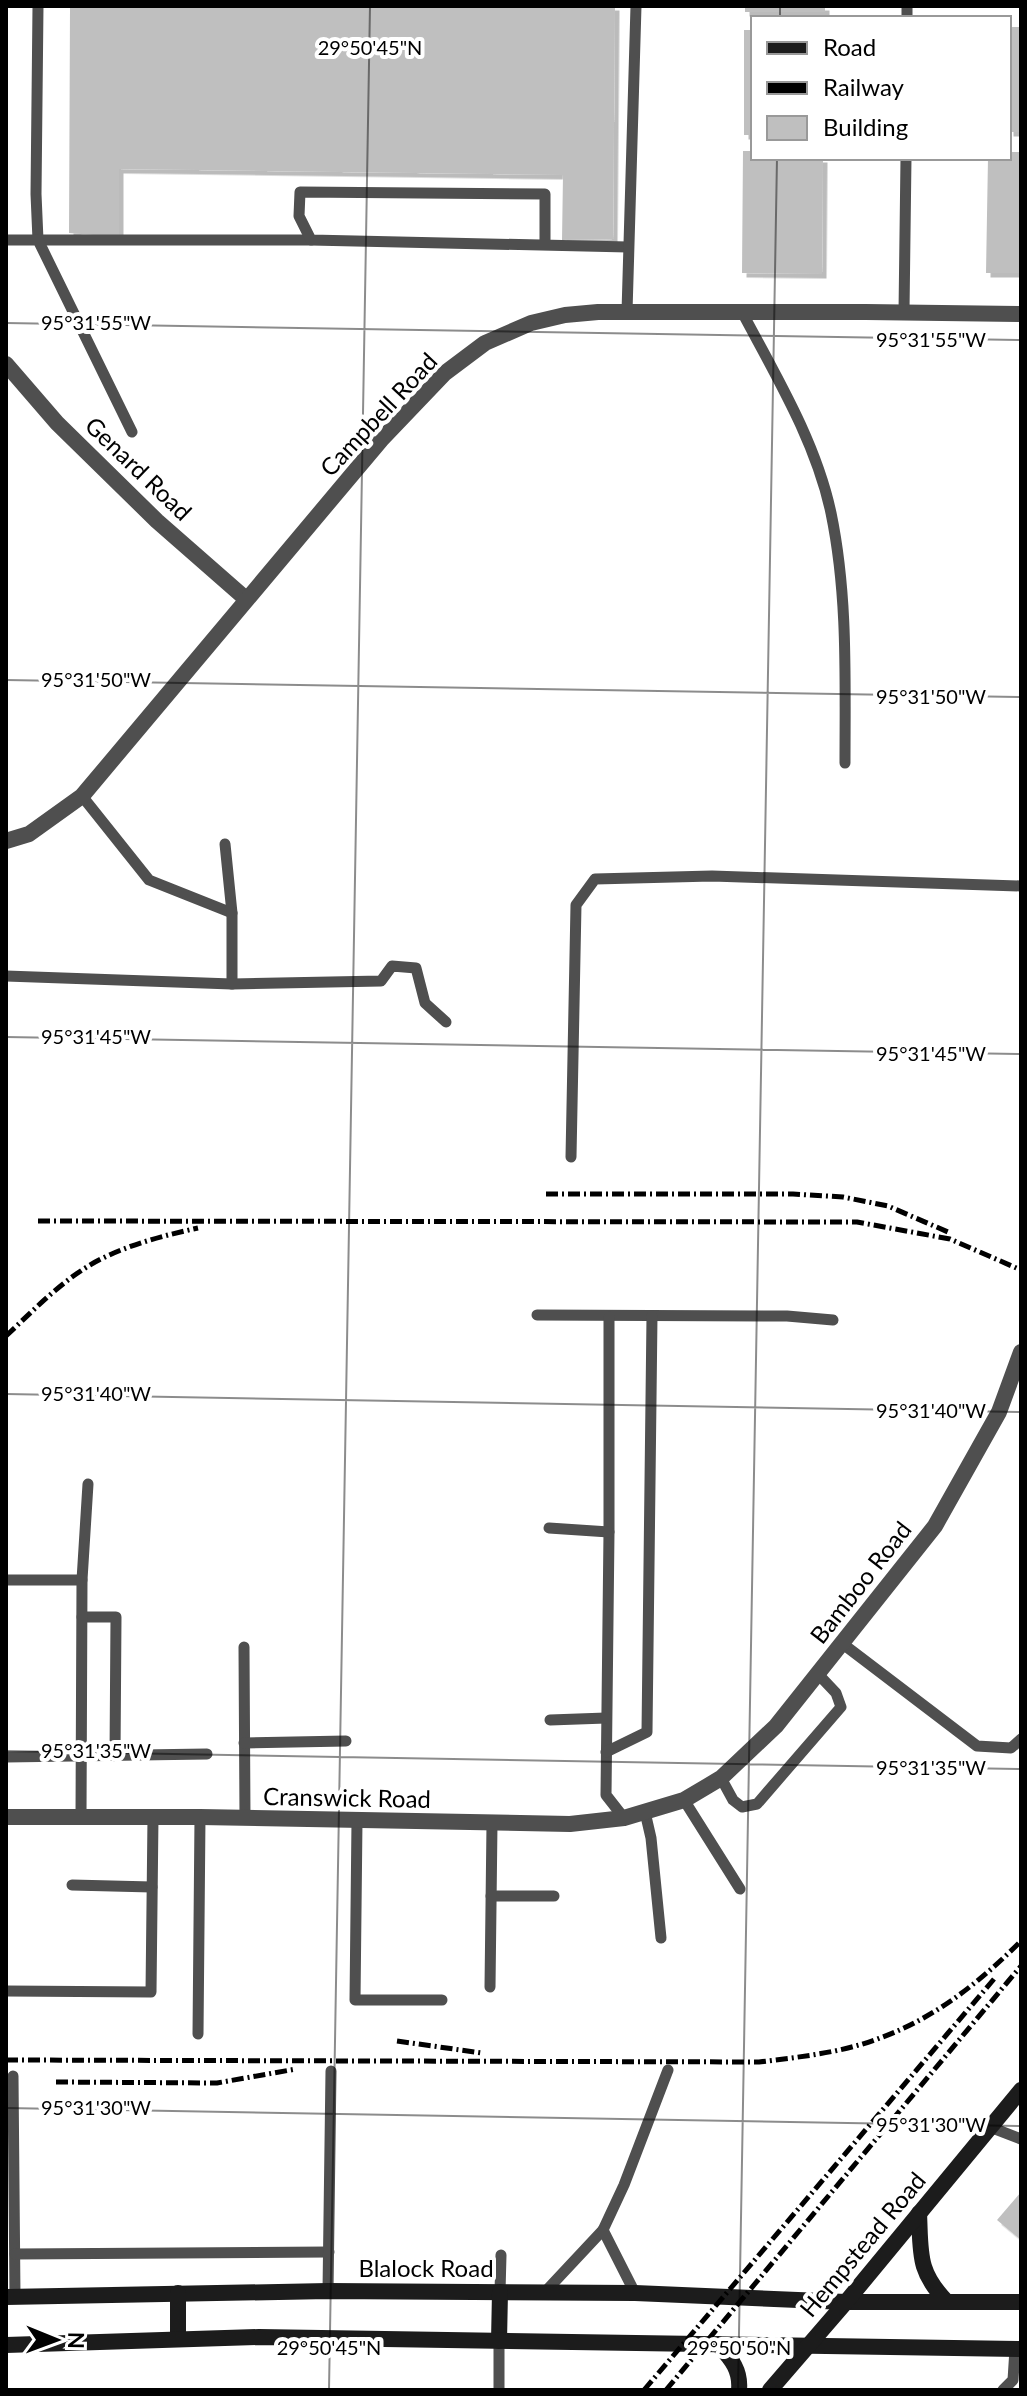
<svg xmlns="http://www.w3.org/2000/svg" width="1027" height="2396" font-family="Lato,sans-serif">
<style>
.building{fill:#bfbfbf;filter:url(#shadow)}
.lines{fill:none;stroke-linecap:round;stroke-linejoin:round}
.service{stroke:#4f4f4f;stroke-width:11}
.minor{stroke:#4f4f4f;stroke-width:16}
.tertiary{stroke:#4f4f4f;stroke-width:16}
.secondary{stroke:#1c1c1c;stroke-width:16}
.rail{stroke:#000;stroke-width:5;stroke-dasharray:12 4 2 4;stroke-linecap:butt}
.ticks{fill:none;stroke:#000;stroke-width:2;stroke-opacity:0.45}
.labels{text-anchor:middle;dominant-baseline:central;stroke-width:8;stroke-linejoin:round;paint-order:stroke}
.street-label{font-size:24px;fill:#000;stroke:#fff}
.ticks-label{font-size:20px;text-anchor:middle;fill:#000;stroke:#fff;stroke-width:8;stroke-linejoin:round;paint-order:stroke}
</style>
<defs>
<filter id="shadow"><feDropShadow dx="4.5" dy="4.5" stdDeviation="0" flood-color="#0004"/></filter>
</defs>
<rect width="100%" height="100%" fill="#fff"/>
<g class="building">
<polygon points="70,6 615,6 613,239 562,240 563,175 119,169 119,237 69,233"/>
<rect x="745" y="6" width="80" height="6"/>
<rect x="1009" y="27" width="12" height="105"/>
<rect x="744" y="30" width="9" height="105"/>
<polygon points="743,151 753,151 753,158 823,158 822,274 742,273"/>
<polygon points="1009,152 1021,152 1021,273 986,273 988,158 1009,158"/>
<polygon points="1021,2192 1021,2240 997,2220"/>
</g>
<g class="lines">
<g class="service">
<polyline points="38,6 36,194 38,240 311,240"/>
<polyline points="907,18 907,6"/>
<polyline points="6,240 38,240 132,432"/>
<polyline points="545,245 545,194 300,192 299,216 311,240 628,247"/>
<polyline points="627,312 636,6"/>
<path d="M742,312c34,64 74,130 89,201 17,82 14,166 14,250"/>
<polyline points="904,312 906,158"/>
<polyline points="82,796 149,880 232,913"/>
<polyline points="225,844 232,913 232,984"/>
<polyline points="6,976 232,984 381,981 392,966 416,968 425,1003 446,1022"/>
<polyline points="571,1157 576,905 595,879 712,876 1021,886"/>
<polyline points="537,1315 787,1316 833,1320"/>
<polyline points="609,1317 609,1532 606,1795 624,1818"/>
<polyline points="549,1528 609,1532"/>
<polyline points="6,1580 82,1580"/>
<polyline points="82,1617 116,1617 115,1756"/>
<polyline points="843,1644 977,1746 1011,1748 1021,1739"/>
<polyline points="244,1647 245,1818"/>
<polyline points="550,1720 606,1718"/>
<polyline points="244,1743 346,1741"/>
<polyline points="606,1752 647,1732 652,1316"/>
<polyline points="6,1757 207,1754"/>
<polyline points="721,1778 733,1800 742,1807 757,1804 841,1707 836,1693 818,1674"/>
<polyline points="684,1800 740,1889"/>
<polyline points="645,1812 651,1838 661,1938"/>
<polyline points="81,1817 82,1580 88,1484"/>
<polyline points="357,1821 355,2000 442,2000"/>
<polyline points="72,1885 152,1887"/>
<polyline points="491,1896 554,1896"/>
<polyline points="490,1987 492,1824"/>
<polyline points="6,1991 151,1992 153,1817"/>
<polyline points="198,2034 200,1817"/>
<polyline points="13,2076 15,2296"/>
<polyline points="990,2127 1021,2139"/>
<polyline points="15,2254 329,2252"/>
<polyline points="328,2291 331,2071"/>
<polyline points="500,2292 501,2255"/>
<polyline points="545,2292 603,2230"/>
<polyline points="635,2293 603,2230 624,2185 668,2070"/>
<polyline points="499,2390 499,2341"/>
<polyline points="1003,2390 1013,2380 1015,2349"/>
</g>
<polyline class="minor" points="6,1817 200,1817 570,1824 624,1818 684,1800 721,1778 776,1726 935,1526 999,1412 1021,1352"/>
<g class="tertiary">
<polyline points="6,364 57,423 157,521 246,599"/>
<polyline points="6,841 29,834 82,796 381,440 445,373 485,343 531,323 565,315 598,312 866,312 1021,314"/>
</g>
<g class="secondary">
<path d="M919,2213c2,40 -2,58 28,89"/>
<polyline points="6,2297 328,2291 635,2293 846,2302 1021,2302"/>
<polyline points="178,2339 178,2293"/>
<polyline points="499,2341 500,2292"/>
<path d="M718,2344c12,14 23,25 21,46"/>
<polyline points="6,2345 259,2337 1021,2349"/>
<polyline points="770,2390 846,2302 1021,2090"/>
</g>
<g class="rail">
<polyline points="546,1194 793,1194 843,1197 888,1206 948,1232"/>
<polyline points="38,1221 857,1222 950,1239 1021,1270"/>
<path d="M6,1336c30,-28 60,-60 97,-78 31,-15 63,-23 95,-30"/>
<polyline points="397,2041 482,2053"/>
<path d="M6,2060l753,2c40,-5 82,-9 121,-24 55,-20 100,-56 141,-97"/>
<polyline points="56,2082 217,2083 296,2069"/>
<polyline points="644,2390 994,1979"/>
<polyline points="666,2390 1021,1966"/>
</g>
</g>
<path class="ticks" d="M780,18v-12M6,323l1015,17M6,680l1015,17M6,1037l1015,17M6,1394l1015,18M6,1751l1015,18M6,2108l1015,18M329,2390l41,-2384M738,2390l39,-2232"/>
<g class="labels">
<g class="street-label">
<text transform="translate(378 414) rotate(-47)">Campbell Road</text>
<text transform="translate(139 468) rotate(44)">Genard Road</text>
<text transform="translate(860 1582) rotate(-52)">Bamboo Road</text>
<text transform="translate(347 1797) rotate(1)">Cranswick Road</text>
<text transform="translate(862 2244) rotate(-50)">Hempstead Road</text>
<text x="426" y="2267">Blalock Road</text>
</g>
</g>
<g class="ticks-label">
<text x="370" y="55">29°50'45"N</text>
<text x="96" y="330">95°31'55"W</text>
<text x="931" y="347">95°31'55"W</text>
<text x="96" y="687">95°31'50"W</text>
<text x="931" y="704">95°31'50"W</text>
<text x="96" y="1044">95°31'45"W</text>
<text x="931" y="1061">95°31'45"W</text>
<text x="96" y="1401">95°31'40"W</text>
<text x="931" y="1418">95°31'40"W</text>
<text x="96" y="1758">95°31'35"W</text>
<text x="931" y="1775">95°31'35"W</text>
<text x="96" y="2115">95°31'30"W</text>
<text x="931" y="2132">95°31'30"W</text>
<text x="329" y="2355">29°50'45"N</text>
<text x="739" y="2355">29°50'50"N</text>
</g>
<rect width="1027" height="2396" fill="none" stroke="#000000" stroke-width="16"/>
<rect x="751" y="16" width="260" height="144" fill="#ffffff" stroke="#999999" stroke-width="2"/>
<rect x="767" y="42" width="40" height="12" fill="#1c1c1c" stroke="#999999" stroke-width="2"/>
<text x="823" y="56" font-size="24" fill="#000000">Road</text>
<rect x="767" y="82" width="40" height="12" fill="#000000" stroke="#999999" stroke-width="2"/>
<text x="823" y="96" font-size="24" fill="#000000">Railway</text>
<rect x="767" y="116" width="40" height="24" fill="#bfbfbf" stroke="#999999" stroke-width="2"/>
<text x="823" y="136" font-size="24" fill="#000000">Building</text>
<g transform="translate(56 2340) rotate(91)" stroke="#ffffff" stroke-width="6" paint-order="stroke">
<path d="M0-6L14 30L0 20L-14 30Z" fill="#000000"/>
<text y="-12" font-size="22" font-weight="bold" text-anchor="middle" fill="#000000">N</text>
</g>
</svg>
